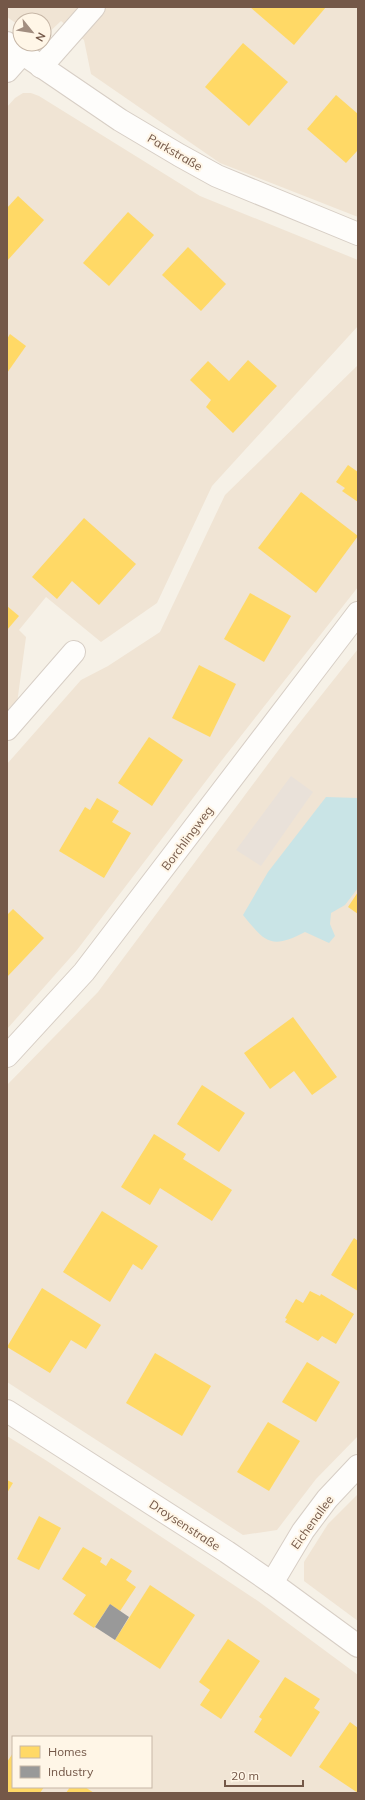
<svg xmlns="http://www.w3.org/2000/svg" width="365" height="1800" font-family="Mulish,sans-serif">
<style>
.residential{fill:#f0e4d4;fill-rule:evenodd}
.industrial{fill:#e9e1d9}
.water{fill:#c9e4e6}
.homes{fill:#ffd966}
.industry{fill:#999}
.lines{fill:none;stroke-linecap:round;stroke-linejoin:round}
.minor-casing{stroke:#d7cec5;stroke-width:24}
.minor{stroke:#fefdfb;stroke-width:22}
.labels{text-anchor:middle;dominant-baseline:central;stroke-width:4;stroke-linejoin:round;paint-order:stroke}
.street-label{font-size:12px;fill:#745848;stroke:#fff6e7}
</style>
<rect width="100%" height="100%" fill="#f6f1e7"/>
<g class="residential">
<polygon points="7,7 358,7 358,217 220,163 91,74 84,40 61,21 44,37 44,20 20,20 20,26 7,17"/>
<polygon points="23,93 31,93 39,96 200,196 358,260 358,326 212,486 157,603 101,642 46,597 19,630 26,637 15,718 7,727 7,107 15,98"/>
<polygon points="358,365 358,587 222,760 77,950 7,1029 7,764 81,680 108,666 160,632 225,495"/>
<polygon points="358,649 358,1436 316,1479 277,1530 243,1535 7,1382 7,1085 98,992 289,736"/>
<path d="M7,1436l40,25 211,140 100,74v118h-351zM13,1737h138v50h-138z"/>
<polygon points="358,1494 358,1621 304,1581 304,1562 328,1524"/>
</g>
<polygon class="industrial" points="291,776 313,792 261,866 236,850"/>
<path class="water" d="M326,797l32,1v90l-13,17 -14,8 -1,11 5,12 -6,7 -24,-11c-34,18 -40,10 -62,-17l25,-43z"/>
<g class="homes">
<polygon points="250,7 326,7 294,45"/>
<polygon points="243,43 288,82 249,126 205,87"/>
<polygon points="336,95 358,114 358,150 346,163 307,129"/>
<polygon points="18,196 44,220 7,261 7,208"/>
<polygon points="128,212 154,235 109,286 83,263"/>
<polygon points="188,247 226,284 201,311 162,275"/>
<polygon points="10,334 26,346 7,373 7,339"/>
<polygon points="248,360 277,386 233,433 206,407 211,400 190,380 208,361 229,381"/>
<polygon points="348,465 358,472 358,502 342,491 345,488 336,482"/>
<polygon points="301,492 358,536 316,593 258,548"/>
<polygon points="84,518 136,564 99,605 72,581 57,599 32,577"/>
<polygon points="250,593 291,616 264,662 224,639"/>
<polygon points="7,606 19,616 7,630"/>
<polygon points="199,665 236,684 210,737 172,718"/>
<polygon points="149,737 183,760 152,806 118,783"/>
<polygon points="97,798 119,811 112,822 131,833 104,878 59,851 85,807 90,810"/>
<polygon points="358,892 358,914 348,907"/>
<polygon points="13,909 44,938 7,977 7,915"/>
<polygon points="293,1017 337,1077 312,1095 294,1071 270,1089 244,1053"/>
<polygon points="202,1085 245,1113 219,1152 177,1124"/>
<polygon points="154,1134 186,1154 183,1159 232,1190 212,1221 160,1188 150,1205 121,1187"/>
<polygon points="102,1211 158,1246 142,1270 133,1264 110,1302 63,1272"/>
<polygon points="354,1238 358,1241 358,1291 331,1275"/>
<polygon points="42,1288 101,1325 86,1349 71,1340 50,1373 7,1347"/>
<polygon points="310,1291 320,1296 321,1294 354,1314 336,1344 322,1336 318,1341 285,1322 287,1319 285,1318 296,1299 303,1303"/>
<polygon points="155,1353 211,1386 182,1436 126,1403"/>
<polygon points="307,1362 340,1382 316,1422 282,1402"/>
<polygon points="268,1422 300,1441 269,1491 237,1472"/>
<polygon points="7,1480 13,1483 7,1493"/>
<polygon points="39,1516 61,1528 39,1570 17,1559"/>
<polygon points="83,1547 102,1558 100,1562 106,1566 111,1558 132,1571 126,1580 136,1587 120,1611 110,1604 94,1628 73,1614 86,1595 62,1579"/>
<polygon points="150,1585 195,1615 160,1669 115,1640"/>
<polygon points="228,1639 260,1661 221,1719 200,1705 210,1690 199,1682"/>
<polygon points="285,1677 320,1699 314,1708 320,1712 291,1757 254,1732 262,1719 259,1717"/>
<polygon points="350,1722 358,1728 358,1793 319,1767"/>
<polygon points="13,1753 13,1787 44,1787 40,1793 7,1793 7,1762"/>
<polygon points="70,1787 85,1787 94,1793 66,1793"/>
</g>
<polygon class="industry" points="110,1604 129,1617 115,1640 95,1627"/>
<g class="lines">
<defs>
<g id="minor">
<polyline points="7,43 120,120 179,155 217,176 358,234"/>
<polyline points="41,67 94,7"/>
<polyline points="7,71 22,54"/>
<polyline points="7,729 74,652"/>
<polyline points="7,1056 84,972 358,613"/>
<polyline points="7,1411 227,1552 272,1583 358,1646"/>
<polyline points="272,1583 303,1531 327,1499 358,1466"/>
</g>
</defs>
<use href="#minor" class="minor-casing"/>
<use href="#minor" class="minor"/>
</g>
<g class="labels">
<g class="street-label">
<text transform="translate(175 152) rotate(30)">Parkstraße</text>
<text transform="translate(187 838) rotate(-53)">Borchlingweg</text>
<text transform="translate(312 1522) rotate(-54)">Eichenallee</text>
<text transform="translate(185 1525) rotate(33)">Droysenstraße</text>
</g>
</g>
<rect width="365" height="1800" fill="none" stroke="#745848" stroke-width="16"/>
<rect x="12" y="1736" width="140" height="52" fill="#fff6e7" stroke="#c7b7a7"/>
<rect x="20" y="1746" width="20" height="12" fill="#ffd966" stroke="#c7b7a7"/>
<text x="48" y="1756" font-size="12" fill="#745848">Homes</text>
<rect x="20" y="1766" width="20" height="12" fill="#999999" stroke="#c7b7a7"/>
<text x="48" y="1776" font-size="12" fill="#745848">Industry</text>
<g transform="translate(32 32) rotate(120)"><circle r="19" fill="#fff6e7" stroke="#c7b7a7"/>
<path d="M0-3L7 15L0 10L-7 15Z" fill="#a28e80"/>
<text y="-6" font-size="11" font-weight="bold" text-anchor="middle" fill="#745848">N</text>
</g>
<path d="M225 1780v6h78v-6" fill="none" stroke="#745848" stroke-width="2"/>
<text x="231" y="1780" font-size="12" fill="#745848" stroke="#fff6e7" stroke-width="3" paint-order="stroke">20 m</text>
</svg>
